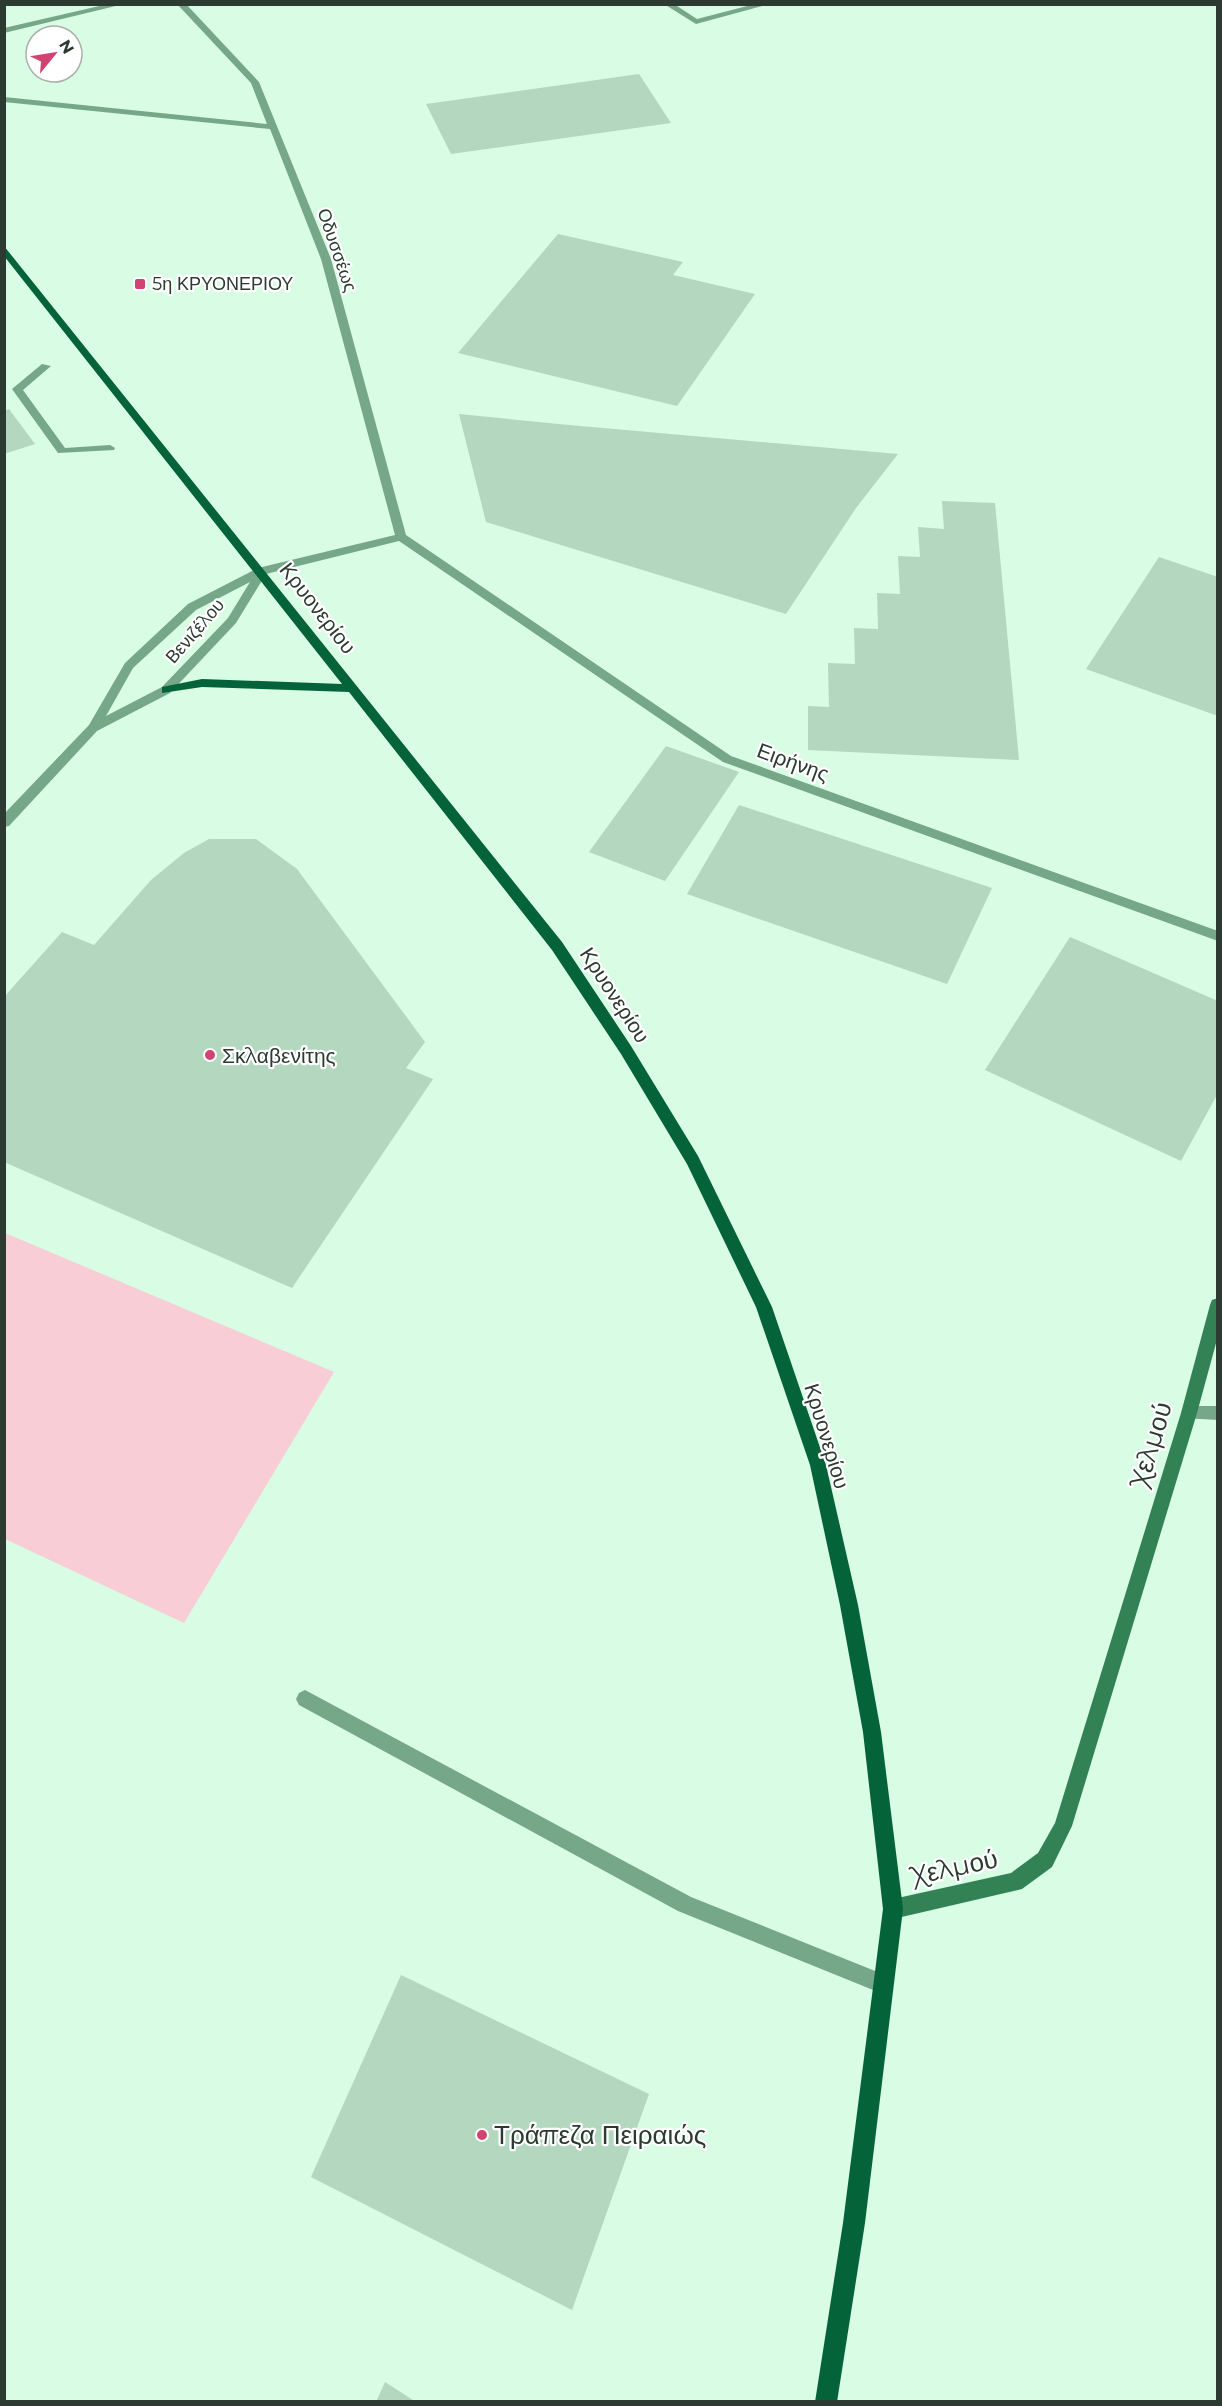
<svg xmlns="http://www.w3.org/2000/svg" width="1222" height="2406" font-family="Montserrat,sans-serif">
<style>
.green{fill:#f8cdd5}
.building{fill:#b3d7bf}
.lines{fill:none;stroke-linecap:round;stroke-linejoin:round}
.lane{fill:#76a788;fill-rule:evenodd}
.street{fill:#76a788;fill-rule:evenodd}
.secondary{fill:#328256;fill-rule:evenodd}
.primary{fill:#05633a;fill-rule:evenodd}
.poi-dot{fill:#d14471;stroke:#fff;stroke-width:2}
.labels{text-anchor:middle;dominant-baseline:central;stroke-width:4.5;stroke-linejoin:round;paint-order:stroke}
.far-street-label{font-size:18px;fill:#2c3a31;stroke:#fff}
.far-poi-label{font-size:18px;fill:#2c3a31;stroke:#fff;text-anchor:start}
.street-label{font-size:21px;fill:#2c3a31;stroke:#fff}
.poi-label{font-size:21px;fill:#2c3a31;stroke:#fff;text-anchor:start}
.near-street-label{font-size:26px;fill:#2c3a31;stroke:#fff}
.near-poi-label{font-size:26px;fill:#2c3a31;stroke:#fff;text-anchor:start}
</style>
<rect width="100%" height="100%" fill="#d8fce4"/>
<polygon class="green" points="5,1233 334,1372 184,1623 5,1539"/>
<g class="building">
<polygon points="639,74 671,123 451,154 426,104"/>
<polygon points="558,234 683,262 673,275 755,294 677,406 458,353"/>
<polygon points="9,409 35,444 4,454 4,411"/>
<polygon points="459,414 569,425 898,454 856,508 786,614 486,522"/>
<polygon points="942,501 995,503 1019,760 808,750 808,706 829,707 828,663 855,664 854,628 878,629 877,593 900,594 898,556 920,557 918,527 944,529"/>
<polygon points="1159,557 1218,577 1218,716 1086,669"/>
<polygon points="666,746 739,772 665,881 589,852"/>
<polygon points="739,805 992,888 947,984 687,894"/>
<polygon points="209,839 256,839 297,869 425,1042 406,1068 433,1079 292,1288 4,1162 4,997 62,932 94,945 151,880 184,853"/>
<polygon points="1070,937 1218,1001 1218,1093 1181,1161 985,1070"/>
<polygon points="401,1975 649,2094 572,2310 311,2177"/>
<polygon points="385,2382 416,2402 376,2402"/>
</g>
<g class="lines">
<g class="lane">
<polygon points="664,4 674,4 697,19 755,4 770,4 696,24"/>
<polygon points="42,364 51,366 23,390 65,448 110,445 115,448 114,450 58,453 12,389"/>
<polygon points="305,1690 691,1897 890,1977 893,1984 890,1991 883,1994 678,1911 299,1705 296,1699 299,1693"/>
</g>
<g class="street">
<polygon points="108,4 124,4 4,33 4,28"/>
<path d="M177,4h9l73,78 72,177 75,276 325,221 487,175v10l-495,-179 -324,-221 -133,33 -30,49 -66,70 -73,38 -88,95 -5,1v-13l85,-89 36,-62 63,-59 70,-36 137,-33 -74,-276 -51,-130 -266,-27v-5l263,27 -16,-41zM250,582l-22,36 -66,69 -56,29 27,-48 63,-58z"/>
<polygon points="1189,1406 1218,1406 1218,1420 1183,1418 1181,1413 1183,1408"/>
</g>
<polygon class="secondary" points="1218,1298 1218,1336 1197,1413 1072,1826 1052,1867 1022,1889 893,1919 886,1916 883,1909 886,1902 893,1899 1011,1873 1038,1853 1055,1823 1181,1413 1210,1305 1212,1300"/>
<polygon class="primary" points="4,246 562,942 631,1046 698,1156 772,1307 826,1465 858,1605 881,1732 903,1909 865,2223 837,2402 815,2402 843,2223 883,1909 863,1732 840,1605 810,1465 756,1307 687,1164 621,1054 552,950 349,692 202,687 162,693 162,687 202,679 342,684 4,256"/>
</g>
<g class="poi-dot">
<rect x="134" y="278" width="12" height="12" rx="3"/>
<circle cx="210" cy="1055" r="6"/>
<circle cx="482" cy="2135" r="6"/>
</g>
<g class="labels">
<g class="far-street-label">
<text transform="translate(337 250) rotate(71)">Οδυσσέως</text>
<text transform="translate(195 631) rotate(-49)">Βενιζέλου</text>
</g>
<g class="far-poi-label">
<text x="152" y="284">5η ΚΡΥΟΝΕΡΙΟΥ</text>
</g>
<g class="street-label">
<text transform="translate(318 608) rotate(52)">Κρυονερίου</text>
<text transform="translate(793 762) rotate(20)">Ειρήνης</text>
<text transform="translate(615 995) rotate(57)">Κρυονερίου</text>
<text transform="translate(827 1436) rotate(73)">Κρυονερίου</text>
</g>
<g class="poi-label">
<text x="222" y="1055">Σκλαβενίτης</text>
</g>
<g class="near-street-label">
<text transform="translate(1151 1444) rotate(-73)">Χελμού</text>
<text transform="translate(955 1867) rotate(-12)">Χελμού</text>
</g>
<g class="near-poi-label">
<text x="494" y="2135">Τράπεζα Πειραιώς</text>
</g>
</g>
<rect width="1222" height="2406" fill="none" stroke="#2c3a31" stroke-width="12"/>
<g transform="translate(54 54) rotate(60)"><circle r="28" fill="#ffffff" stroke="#abb0ad" stroke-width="1.5"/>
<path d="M0-4.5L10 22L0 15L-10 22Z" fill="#d14471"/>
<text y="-9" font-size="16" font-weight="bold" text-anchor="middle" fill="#2c3a31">N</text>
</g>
</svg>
